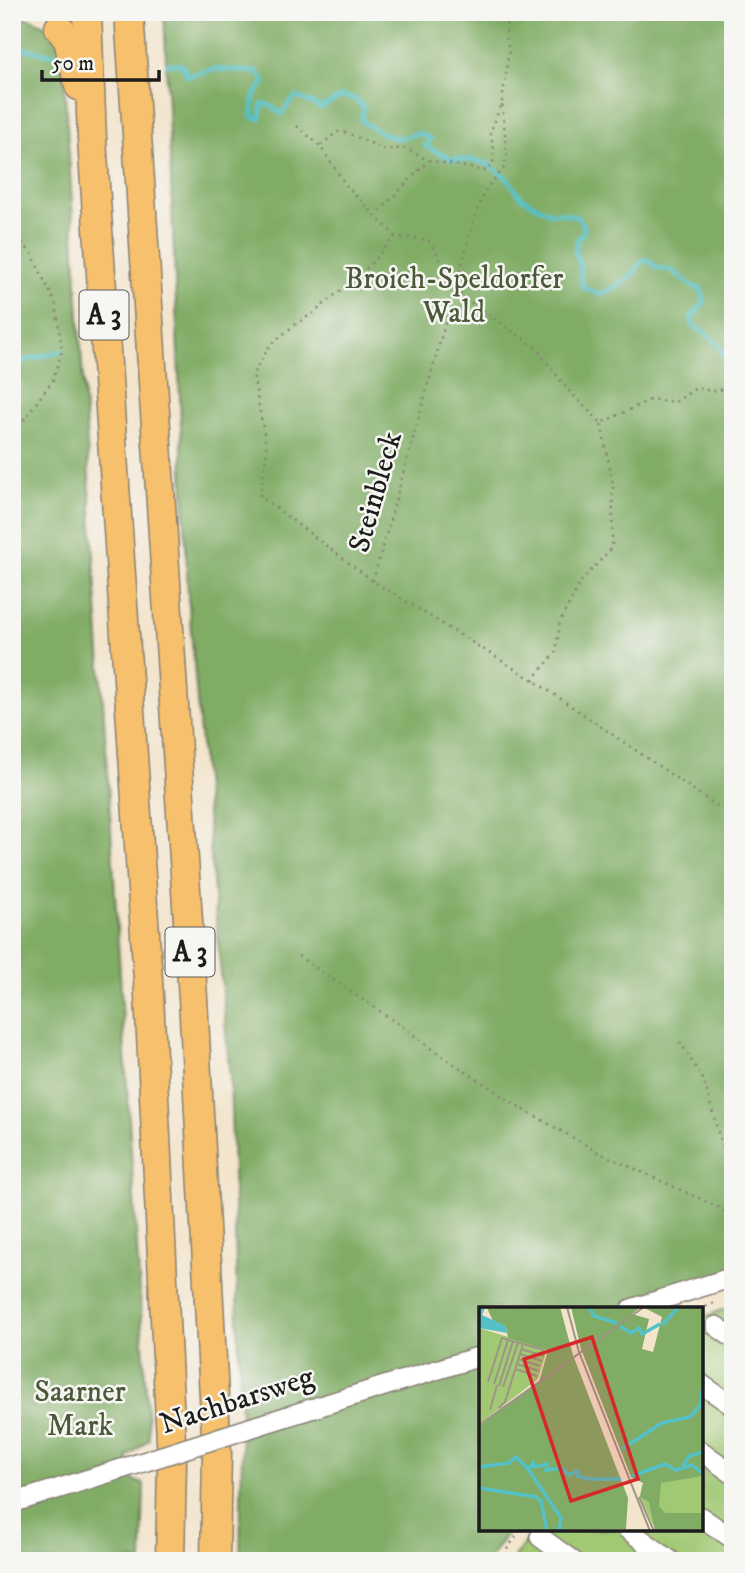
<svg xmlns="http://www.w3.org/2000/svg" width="745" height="1573" font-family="'IM FELL DW Pica',serif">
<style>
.green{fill:#a1c873;stroke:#5e7248;stroke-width:2}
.forest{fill:#80ac65;stroke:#4e6440;stroke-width:2}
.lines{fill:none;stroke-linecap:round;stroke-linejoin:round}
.stream{stroke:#53c1c7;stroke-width:4.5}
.minor-casing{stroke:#888074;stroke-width:22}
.highway-casing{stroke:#888074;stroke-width:31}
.path{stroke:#888074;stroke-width:2.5;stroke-dasharray:2 5;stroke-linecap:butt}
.minor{stroke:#fff;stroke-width:19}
.highway{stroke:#f7c06c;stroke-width:28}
.minor-bridge-casing{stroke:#888074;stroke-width:22;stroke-linecap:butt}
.minor-bridge{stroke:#fff;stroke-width:19}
.labels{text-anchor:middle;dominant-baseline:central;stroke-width:5;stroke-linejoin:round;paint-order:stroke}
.shield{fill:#f6f6f2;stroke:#5d5d5c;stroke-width:2}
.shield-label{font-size:28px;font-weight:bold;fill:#1c1c1c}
.park-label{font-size:30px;fill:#4b583a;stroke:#f6f6f2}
.street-label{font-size:30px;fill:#1c1c1c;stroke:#f6f6f2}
.inset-river{fill:none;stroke:#53c1c7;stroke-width:3.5}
.inset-road{fill:none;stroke:#9d9486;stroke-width:2}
.view{fill:#d62828;fill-opacity:0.15;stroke:#d62828;stroke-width:3.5}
.inset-edge{fill:none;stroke:#1c1c1c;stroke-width:3.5}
</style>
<rect width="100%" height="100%" fill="#f6f6f2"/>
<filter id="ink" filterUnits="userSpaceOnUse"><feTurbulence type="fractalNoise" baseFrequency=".0143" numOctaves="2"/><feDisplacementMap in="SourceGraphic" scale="14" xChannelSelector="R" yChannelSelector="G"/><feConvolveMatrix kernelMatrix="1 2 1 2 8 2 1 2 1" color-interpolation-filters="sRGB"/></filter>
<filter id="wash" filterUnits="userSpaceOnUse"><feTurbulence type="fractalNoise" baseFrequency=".00686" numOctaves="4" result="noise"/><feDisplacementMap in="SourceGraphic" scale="28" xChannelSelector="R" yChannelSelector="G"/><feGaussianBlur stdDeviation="1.57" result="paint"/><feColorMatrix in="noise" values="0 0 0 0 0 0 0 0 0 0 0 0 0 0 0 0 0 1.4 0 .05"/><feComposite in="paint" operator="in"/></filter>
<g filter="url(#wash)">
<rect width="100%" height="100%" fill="#f3e4cc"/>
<polygon class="green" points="733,1306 733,1561 512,1561 534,1529 701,1529 701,1318"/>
<g class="forest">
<polygon points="164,12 733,12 733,1271 676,1292 664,1309 481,1309 481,1529 510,1529 488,1561 240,1561 242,1451 230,1078 188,596"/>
<path d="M12,13c21,6 38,10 50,30l87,1396 -21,18 2,22 14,5 -2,77h-130z"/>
</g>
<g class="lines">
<g class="stream">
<polyline points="12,44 16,47 61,56"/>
<path d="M167,64h14l7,12 26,-7 43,3 8,10 -11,14 -2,21 8,2 2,-15 8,1 11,9 15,-18 25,12 21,-12 13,3 9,9 -3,13c24,13 30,23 57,12l13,6 -6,7 26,13 22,1 15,4 19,14 15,20 28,15h13l14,4 7,9 -1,7 -5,5 -3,13c9,16 2,22 9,37l15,6c11,-4 24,-9 32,-18 7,-7 7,-13 16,-17l10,9 14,2 24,18h6l3,14 -13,16 2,8c17,8 24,15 32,31l8,1"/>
<polyline points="12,364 62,351"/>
</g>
</g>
</g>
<g filter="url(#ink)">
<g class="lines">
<defs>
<g id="minor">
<polyline points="631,1309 733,1277"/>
<polyline points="716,1326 733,1338"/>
<polyline points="701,1384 733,1406"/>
<polyline points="256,1426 481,1356"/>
<polyline points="701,1451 733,1474"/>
<polyline points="12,1503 137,1464"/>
<polyline points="701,1517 733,1539"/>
<polyline points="627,1529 671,1561"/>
<polyline points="540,1537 573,1561"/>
</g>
<g id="highway">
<polyline points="87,12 92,139 149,995 172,1461 170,1561"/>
<polyline points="129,12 193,998 217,1454 215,1561"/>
<polyline points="59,28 68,40 79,86"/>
</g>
</defs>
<use href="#minor" class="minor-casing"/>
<use href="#highway" class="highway-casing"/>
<g class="path">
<polyline points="297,126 320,146 346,185 395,236 428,240 436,251 455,291 535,347 568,390 601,423"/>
<polyline points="321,145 337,132 345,132 386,150 404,148 428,160 487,171 493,163 494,149 490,133 502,102 509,51 506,37 507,12"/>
<polyline points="375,216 428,161"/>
<polyline points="12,233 31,252 56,305 62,351 53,380 12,436"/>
<polyline points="395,236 368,267 315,312 296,324 271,344 253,374 267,450 260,496 373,581 533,680 733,817"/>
<polyline points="373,581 475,217 486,189 503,169 507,157 502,102"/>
<polyline points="533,680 556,652 560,621 582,580 612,548 613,484 601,423 652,399 666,402 677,401 696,388 711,391 733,388"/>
<polyline points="298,956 406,1029 430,1048 521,1108 600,1153 718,1207 733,1218"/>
<polyline points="680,1042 704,1081 725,1158 733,1174"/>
<polyline points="699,1309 717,1302"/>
<polyline points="499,1561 521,1529"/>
</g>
<use href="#minor" class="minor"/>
<use href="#highway" class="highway"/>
<defs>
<polyline id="minor-bridge" points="137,1464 256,1426"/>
</defs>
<use href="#minor-bridge" class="minor-bridge-casing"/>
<use href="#minor-bridge" class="minor-bridge"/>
</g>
</g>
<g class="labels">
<g class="shield">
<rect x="79.5" y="290.5" width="49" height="49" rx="5"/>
<rect x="165.5" y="927.5" width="49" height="49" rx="5"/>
</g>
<g class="shield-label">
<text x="104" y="315">A 3</text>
<text x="190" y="952">A 3</text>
</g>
<g class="park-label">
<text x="454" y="279">Broich-Speldorfer<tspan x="454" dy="34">Wald</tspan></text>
<text x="80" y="1392">Saarner<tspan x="80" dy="34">Mark</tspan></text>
</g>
<g class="street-label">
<text transform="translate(376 492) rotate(-74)">Steinbleck</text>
<text transform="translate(237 1401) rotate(-18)">Nachbarsweg</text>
</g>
</g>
<g transform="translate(479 1307)">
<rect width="224" height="224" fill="#f3e4cc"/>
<path d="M0,21l68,21 -9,30 -59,45zM224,169v39l-50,10 -13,-28 2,-12z" fill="#a1c873"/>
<path d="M81,0l13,48 55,143 -2,31 -147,2v-105l60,-44 9,-32 -40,-12 -2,-12 -13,-5 -6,-13zM92,0h70l-9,7 17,5 -7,30 11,3 9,-35 -19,-10h60v169l-42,7 -2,23 6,7h38v18h-48l-6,-29 -9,-5 3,-14 -12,-6 -50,-128z" fill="#80ac65"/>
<path d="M0,0l6,1 -3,7 24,11 1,7 -28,-5z" fill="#53c1c7"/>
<path class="inset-river" d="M110,0l5,9 23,7M183,18l17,-18M141,19l11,7 8,-5 3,6 18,-10M143,142l40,-26 28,-6 11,-12 2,-24M204,159l6,-10 14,-4M0,160l30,-4 7,-6 12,12 5,-6 1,4 13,-3 -1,6 16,-2 7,7 8,-4 1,5 11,3h32M49,162l33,49 -2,13M153,169l33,-12 11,6 16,-5 11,9M0,181l57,9 5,4 6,30"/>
<path class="inset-road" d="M88,0l12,45 71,179M42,42l23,7M41,47l22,7M39,52l22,7M38,57l22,7M36,62l22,7M9,75l14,-44 42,12M15,77l14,-44M20,79l14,-45M24,80l15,-44M20,101l6,-6 18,-58M11,103l7,-25M0,118l165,-118M160,190l15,34"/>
<path class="view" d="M113,30l46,142 -67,22 -47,-142z"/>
<rect width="224" height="224" class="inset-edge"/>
</g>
<rect width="745" height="1573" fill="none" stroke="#f6f6f2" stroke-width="42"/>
<path d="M42 70v10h117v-10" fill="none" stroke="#1c1c1c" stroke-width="3.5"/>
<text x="52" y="70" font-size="21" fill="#1c1c1c" stroke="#f6f6f2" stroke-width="5" paint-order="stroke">50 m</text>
</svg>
